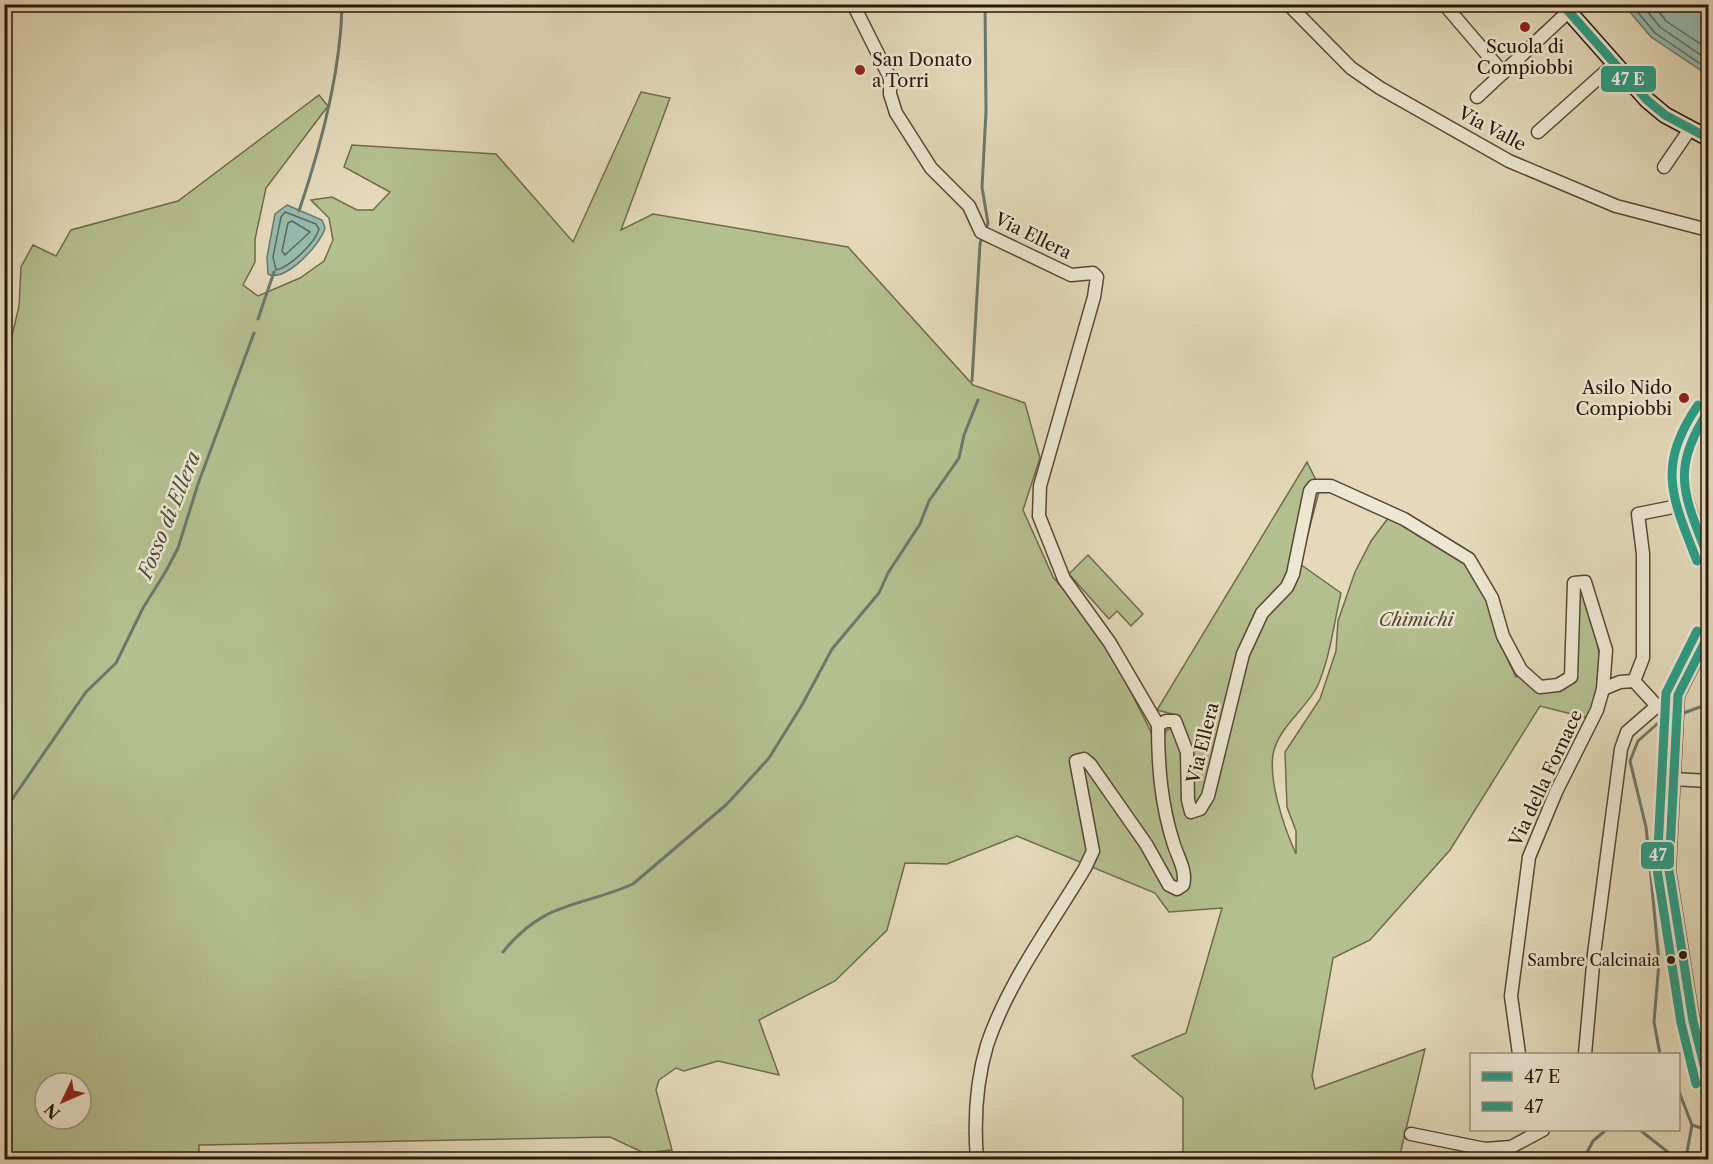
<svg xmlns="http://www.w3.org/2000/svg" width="1713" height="1164" font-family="'Libre Caslon Text',serif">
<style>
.green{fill:#b4c090;stroke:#6f6b4c;stroke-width:1.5;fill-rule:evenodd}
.water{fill:#95bbae;stroke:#6a796c;stroke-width:1.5}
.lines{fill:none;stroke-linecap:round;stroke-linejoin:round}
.shore{stroke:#60685b;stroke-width:1.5}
.stream{stroke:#6a796c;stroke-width:3}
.minor-casing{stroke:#584735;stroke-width:15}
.major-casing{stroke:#2a1608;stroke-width:18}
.minor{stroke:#ede7d3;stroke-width:12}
.major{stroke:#e4dabb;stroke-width:15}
.bus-1-casing{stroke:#ede7d3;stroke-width:14}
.bus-2-casing{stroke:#ede7d3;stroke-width:14}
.bus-1{stroke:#2b9e87;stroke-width:9}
.bus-2{stroke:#2b9e87;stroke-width:9}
.poi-dot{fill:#8f2418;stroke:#ede7d3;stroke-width:2}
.bus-dot{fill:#2a1608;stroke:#ede7d3;stroke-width:2}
.labels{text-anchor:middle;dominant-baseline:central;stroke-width:5;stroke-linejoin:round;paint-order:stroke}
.bus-label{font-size:16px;fill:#2a1608;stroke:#ede7d3;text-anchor:end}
.poi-label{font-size:18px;fill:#2a1608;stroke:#ede7d3}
.street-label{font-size:18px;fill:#2a1608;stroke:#ede7d3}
.park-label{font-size:18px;font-style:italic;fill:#534931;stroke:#ede7d3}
.water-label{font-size:20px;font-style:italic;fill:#4f5042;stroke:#ede7d3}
.line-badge{stroke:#ede7d3;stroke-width:2}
.badge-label{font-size:16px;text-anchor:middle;font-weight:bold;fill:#fff}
</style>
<rect width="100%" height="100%" fill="#e4dabb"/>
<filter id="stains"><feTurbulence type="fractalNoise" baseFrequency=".00333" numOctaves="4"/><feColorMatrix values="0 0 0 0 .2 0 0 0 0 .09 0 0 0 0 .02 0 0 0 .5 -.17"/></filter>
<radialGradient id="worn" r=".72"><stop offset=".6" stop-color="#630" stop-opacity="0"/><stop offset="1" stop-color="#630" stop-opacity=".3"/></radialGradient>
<g class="green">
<path d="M641,92l29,6 -49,132 32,-16 195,33 125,138 52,18 15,55 -17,52 30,67 49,57 52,104 7,2 6,-10 13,-5v-9l-23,-6 150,-248 13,26 -20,76 41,29c-7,29 -11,66 -24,94 -11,21 -34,37 -42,60 -10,27 10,83 21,107v-23l-9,-24 -2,-55 35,-53 16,-48 2,-30 17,-49 16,-31 18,-24 32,14 42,28 23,36 11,42 19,40 5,-2 20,15 29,-6 7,-97h6c15,54 25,75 5,131l-48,-12 -90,144 -80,90 -37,18 -21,118 3,13 110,-40 -26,110h-216v-61l-51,-42 54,-23 36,-125 -53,4 -14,-19 -138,-57 -70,28 -42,-1 -18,67 -52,51 -76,39 20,55 -61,-14 -34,10 -8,-3 -17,12 -3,10 16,60 -28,3 -34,-16 -411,8v14l-194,1 -1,-790 15,-64 2,-39 12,-22 23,11 15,-26 107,-29 141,-106 9,11 -62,82 -11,51v23l-12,23 15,11 42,-18 24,-17 9,-21 -4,-22 -18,-18 21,-3 25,13h16l17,-18 -46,-25 8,-22 144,9 77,88zM45,1083h36v36h-36z"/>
<polygon points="1088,555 1143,614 1131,626 1117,611 1109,619 1069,574"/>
</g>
<g class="water">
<polygon points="1624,5 1708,5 1708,75 1651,37"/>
<path d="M287,205l35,15 3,8c-4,16 -40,55 -57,46l-1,-17 8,-43z"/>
</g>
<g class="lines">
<g class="shore">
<polyline points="1631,4 1655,33 1708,69"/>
<polyline points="1641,4 1660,27 1708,60"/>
<polyline points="1653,4 1666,21 1708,49"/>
<path d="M285,212l31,12 3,5c-4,14 -29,38 -43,41l-3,-13 8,-40z"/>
<polygon points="292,221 310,232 285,255 282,251 288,223"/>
</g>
<g class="stream">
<polyline points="985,4 986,112 982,187 988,223 985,231"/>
<path d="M299,211c21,-62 42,-141 43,-207"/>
<polyline points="258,319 274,272"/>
<polyline points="972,381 980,244 982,237"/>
<polyline points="1681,714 1708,704"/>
<polyline points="4,811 86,692 116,663 143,608 166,571 178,548 198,484 254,333"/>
<path d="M503,952c42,-52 76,-44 130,-68l94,-80 42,-46 33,-53 30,-56 47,-56 9,-20 32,-49 9,-23 30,-43 5,-23 14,-35"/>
<polyline points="1660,1054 1654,1022 1659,962 1650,866 1646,827 1630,761 1638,741 1665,717 1674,715"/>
<polyline points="1692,1125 1704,1129"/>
<polyline points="1640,1130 1674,1157 1680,1158 1687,1152 1692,1125 1678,1089"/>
<polyline points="1687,1152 1695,1159"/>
<polyline points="1583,1160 1593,1141 1606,1130"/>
</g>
<defs>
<g id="minor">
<polyline points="853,4 890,78 890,94 896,113 931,168 969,206 981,232 1071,275 1093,273 1097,277 1094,297 1040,486 1039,516 1064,579 1110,643 1158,725"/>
<polyline points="1288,4 1351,68 1380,88 1509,161 1616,206 1708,230"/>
<polyline points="1444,4 1503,73"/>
<polyline points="1477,97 1568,12"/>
<polyline points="1538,132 1614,64"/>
<polyline points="1664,167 1690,129"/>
<path d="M1708,412c-43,55 -22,87 0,145"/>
<polyline points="1708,636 1678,695 1669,870 1693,1021 1708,1081"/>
<polyline points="1634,681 1643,658 1643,554 1638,514 1688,504"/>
<polyline points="1603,689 1620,682 1634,681 1657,706 1676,710"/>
<polyline points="1158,725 1166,721 1175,721 1187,752 1188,800 1191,812 1200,809 1208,796 1243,654 1262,613 1287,587 1293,574 1310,491 1314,486 1331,486 1404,519 1469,559 1492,598 1503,636 1521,670 1540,687 1558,685 1571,677 1574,583 1585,582 1606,650 1603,689 1597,710 1556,792 1529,857 1511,996 1519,1054"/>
<polyline points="1673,779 1708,781"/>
<polyline points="1585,1054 1594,954 1621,749 1627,732 1657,706"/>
<polyline points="1411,1134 1485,1149 1511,1147 1543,1130"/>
<path d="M977,1160c-3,-38 -1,-78 10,-115 21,-63 64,-120 98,-177l8,-17 -17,-90 8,-2 6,5 56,80 23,41 8,4 6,-4c4,-13 -5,-28 -9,-40 -13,-40 -16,-79 -16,-120"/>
</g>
<polyline id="major" points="1562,4 1647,100 1665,115 1708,138"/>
</defs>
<use href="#minor" class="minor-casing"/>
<use href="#major" class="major-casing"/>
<use href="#minor" class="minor"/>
<use href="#major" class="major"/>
<defs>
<g id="bus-1">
<polyline points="1562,4 1647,100 1665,115 1708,138"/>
<path d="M1708,412c-39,58 -23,85 0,145"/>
<polyline points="1708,636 1678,695 1669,870 1693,1021 1708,1081"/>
</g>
<g id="bus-2">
<path d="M1697,561c-25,-64 -41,-94 1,-156"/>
<polyline points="1696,1084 1681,1023 1657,869 1666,693 1697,631"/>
</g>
</defs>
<use href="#bus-1" class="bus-1-casing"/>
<use href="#bus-2" class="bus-2-casing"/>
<use href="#bus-1" class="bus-1"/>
<use href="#bus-2" class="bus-2"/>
</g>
<g class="poi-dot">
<circle cx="1525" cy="27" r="6"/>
<circle cx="860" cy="70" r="6"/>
<circle cx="1684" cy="398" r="6"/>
</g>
<g class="bus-dot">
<circle cx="1683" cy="955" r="5"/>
<circle cx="1671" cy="960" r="5"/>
</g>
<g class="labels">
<g class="bus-label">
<text x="1660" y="960">Sambre Calcinaia</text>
</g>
<g class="poi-label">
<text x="1525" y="47">Scuola di<tspan x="1525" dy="21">Compiobbi</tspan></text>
<text x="872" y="60" text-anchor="start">San Donato<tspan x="872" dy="21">a Torri</tspan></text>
<text x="1672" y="388" text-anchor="end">Asilo Nido<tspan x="1672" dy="21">Compiobbi</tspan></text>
</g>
<g class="street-label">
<text transform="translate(1492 129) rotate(28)">Via Valle</text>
<text transform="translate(1033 236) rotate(26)">Via Ellera</text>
<text transform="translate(1203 743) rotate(-76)">Via Ellera</text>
<text transform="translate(1546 778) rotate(-65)">Via della Fornace</text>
</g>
<g class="park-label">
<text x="1416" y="620">Chimichi</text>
</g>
<g class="water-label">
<text transform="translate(169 515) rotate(-68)">Fosso di Ellera</text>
</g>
</g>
<g class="line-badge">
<rect x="1600" y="65" width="57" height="28" rx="6" fill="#2b9e87"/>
<rect x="1640" y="841" width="35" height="29" rx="6" fill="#2b9e87"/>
</g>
<g class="badge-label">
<text x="1628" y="85">47 E</text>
<text x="1658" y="861">47</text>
</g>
<rect width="1713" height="1164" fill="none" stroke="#e4dabb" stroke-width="24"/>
<rect x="6" y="6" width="1701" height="1152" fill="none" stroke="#2a1608" stroke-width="3"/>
<rect x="12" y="12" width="1689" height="1140" fill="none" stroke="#2a1608" stroke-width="1.5"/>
<rect x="1470" y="1053" width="210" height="78" fill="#ede7d3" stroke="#9f9382" stroke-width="1.5"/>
<rect x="1482" y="1072" width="30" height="9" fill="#2b9e87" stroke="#9f9382" stroke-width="1.5"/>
<text x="1524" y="1083" font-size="18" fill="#2a1608">47 E</text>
<rect x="1482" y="1102" width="30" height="9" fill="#2b9e87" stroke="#9f9382" stroke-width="1.5"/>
<text x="1524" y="1113" font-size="18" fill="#2a1608">47</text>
<g transform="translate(63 1101) rotate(226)"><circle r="28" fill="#ede7d3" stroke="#9f9382" stroke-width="1.5"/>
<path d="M0-4.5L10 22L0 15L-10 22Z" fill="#8f2418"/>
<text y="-9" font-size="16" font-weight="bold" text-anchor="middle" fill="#2a1608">N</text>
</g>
<rect width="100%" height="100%" filter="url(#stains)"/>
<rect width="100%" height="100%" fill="url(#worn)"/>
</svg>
